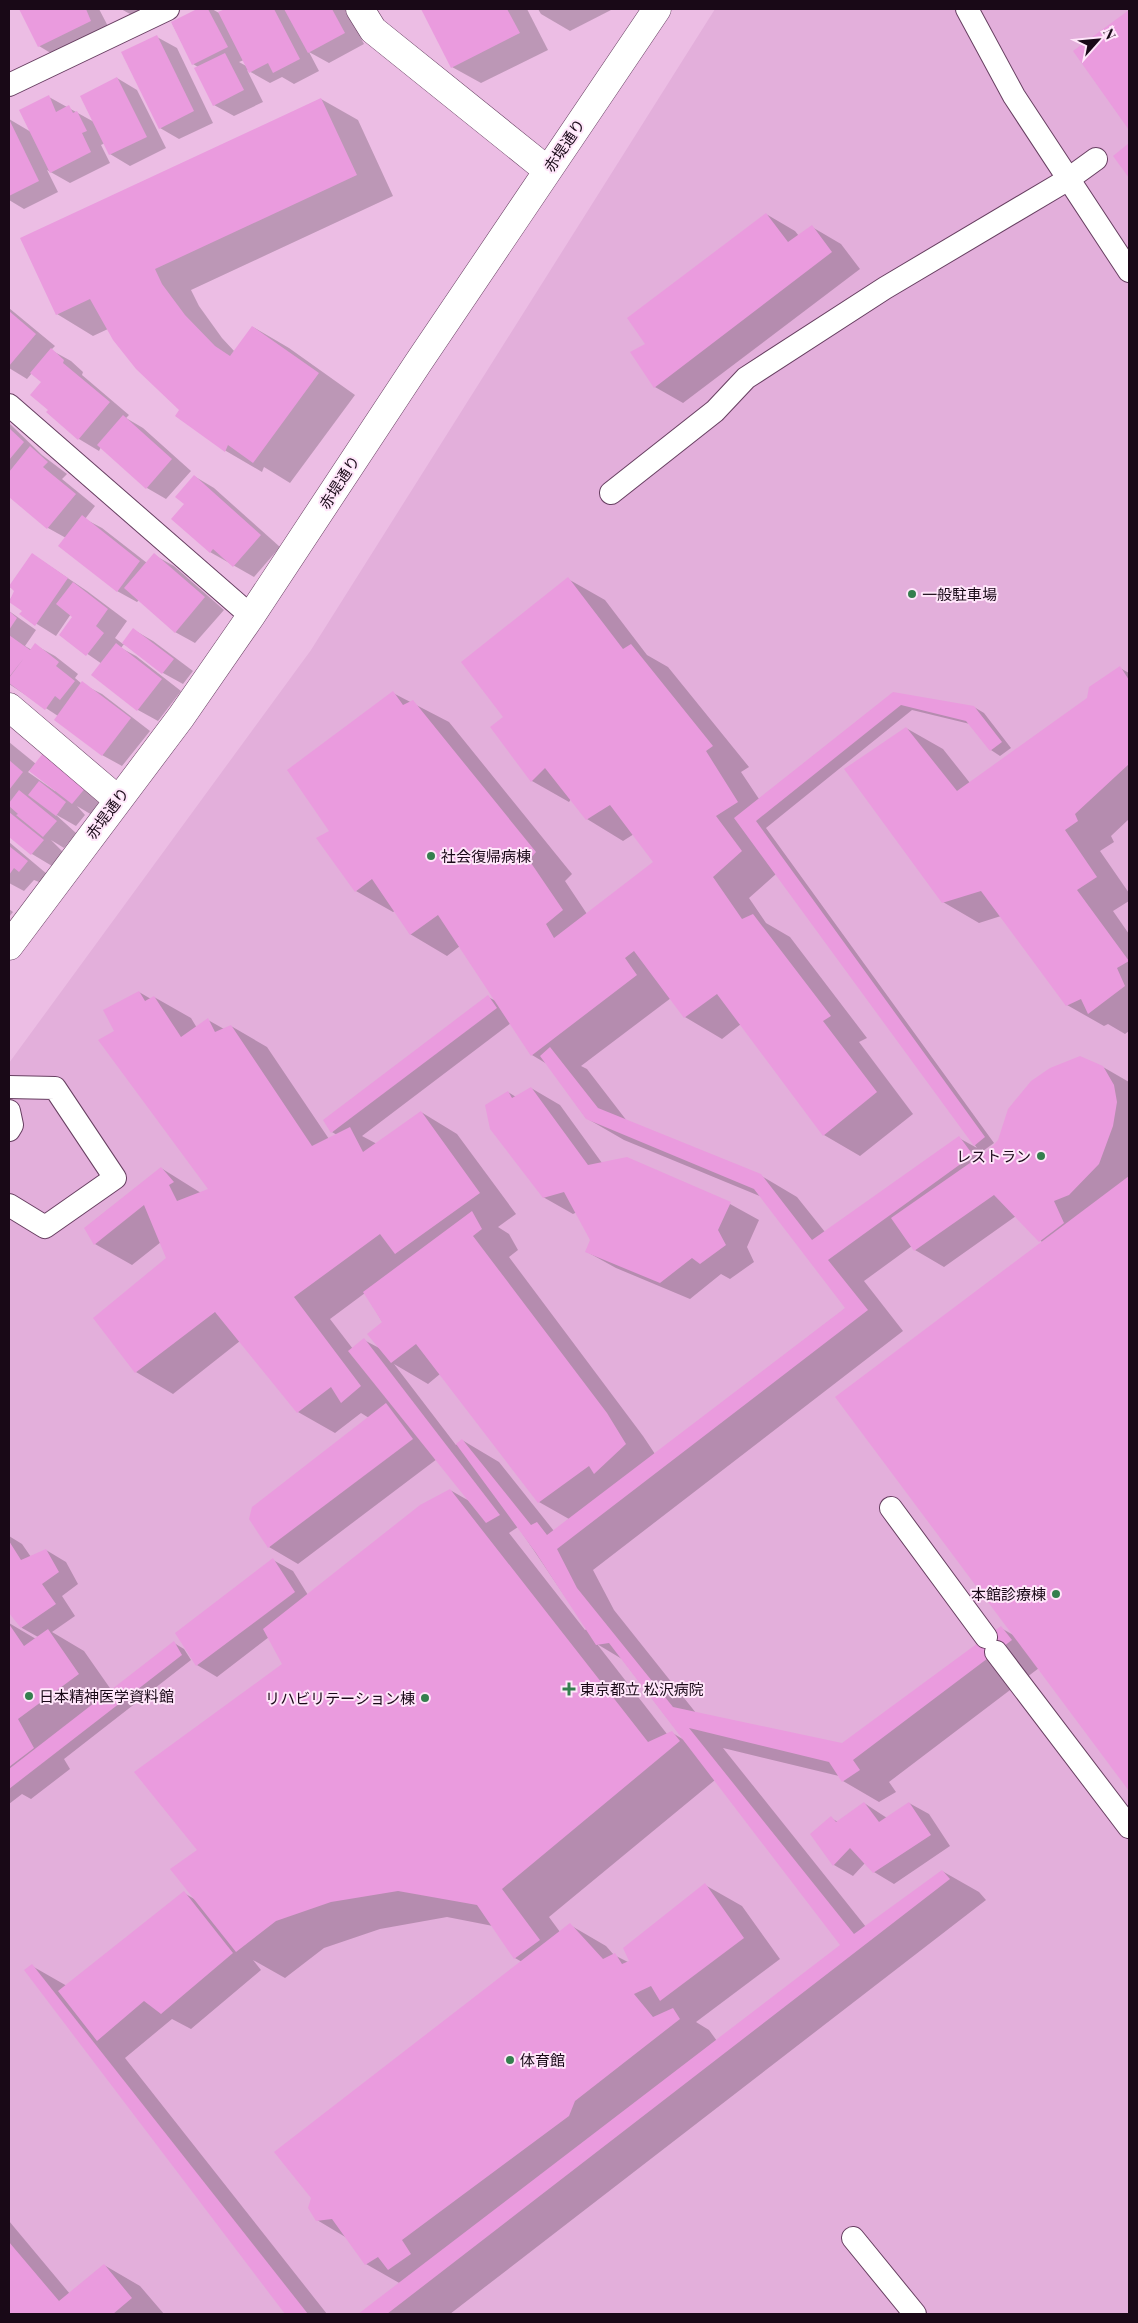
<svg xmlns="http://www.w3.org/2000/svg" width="1138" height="2323" font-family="'Playfair Display','Noto Sans JP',serif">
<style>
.built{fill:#e3afdb}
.shadow{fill:#0003;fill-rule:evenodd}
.building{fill:#ea9bde}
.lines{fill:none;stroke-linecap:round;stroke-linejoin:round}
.lane-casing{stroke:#673f61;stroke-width:24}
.street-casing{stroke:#673f61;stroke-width:29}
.secondary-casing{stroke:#673f61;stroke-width:29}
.lane{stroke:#fff;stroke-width:22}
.street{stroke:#fff;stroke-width:28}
.secondary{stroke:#fff;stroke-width:28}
.poi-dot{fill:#347f4e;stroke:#ffe6fa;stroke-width:2}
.labels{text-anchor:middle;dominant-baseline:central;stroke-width:4;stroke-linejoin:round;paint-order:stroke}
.street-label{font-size:15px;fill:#190917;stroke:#ffe6fa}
.poi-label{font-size:15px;fill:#190917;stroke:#ffe6fa;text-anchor:start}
</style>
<rect width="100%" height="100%" fill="#ecbde4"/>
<polygon class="built" points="715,9 1129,9 1129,2314 9,2314 9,1063 311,650"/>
<g class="shadow">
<polygon points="20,9 99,9 111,32 59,58 39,46"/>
<polygon points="121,9 183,9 148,24"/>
<path d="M200,9h12l7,4 8,-4h118l19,35 -35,19 -20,-11 10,19 -25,13 -12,-7 -12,6 -23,-13 16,32 -29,14 -20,-11 -16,-38 -5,-3 -21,-41zM244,60l4,7 -9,-5z"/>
<polygon points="423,9 527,9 548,50 481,83 452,67"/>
<polygon points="538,9 613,9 570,31 541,14"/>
<polygon points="1129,12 1129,128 1075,51"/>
<polygon points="157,37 177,48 213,123 179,139 160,128"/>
<polygon points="117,78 137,90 166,148 130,166 110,154 105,143 101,145 110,163 70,183 47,170 58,192 24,209 9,200 9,119 31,132 49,97 94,122"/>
<polygon points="321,99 358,120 393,196 191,290 199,306 222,338 235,352 253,327 289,348 355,395 290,483 264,467 262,472 226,451 176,416 180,410 108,329 93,336 57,314"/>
<polygon points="766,214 795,231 799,236 812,227 841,244 860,269 683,403 655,387 646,345"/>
<polygon points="9,308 55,346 51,350 71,361 83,372 82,375 129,415 126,418 143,428 191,471 166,499 147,488 101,447 99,451 79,439 47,412 49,410 42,382 32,373 27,379 9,368"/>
<polygon points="9,423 42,455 67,474 62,479 95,506 85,519 102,528 147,563 154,555 174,566 224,610 195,643 175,632 139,600 137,602 117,591 66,538 48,528 9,495"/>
<polygon points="194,476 214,488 280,547 254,577 210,552 185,503"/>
<polygon points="32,554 87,591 127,621 115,638 123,644 134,630 153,641 193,671 183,684 163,673 124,644 121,648 136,656 181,691 158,721 138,710 102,664 60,635 74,617 71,614 56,636 21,614 24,611 9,601 16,591 10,587"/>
<path d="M568,579l37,21 42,55 21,12 81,100 -8,5 18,27 134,-106 81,14 10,6 27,35 -11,8 -9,-6 -21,-26 -58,-14 -146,118 228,315 -11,8 3,2 117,-86 26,15v707l-90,-121 -150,114 7,10 -17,10 -36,-21 -4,-5 -116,-28 143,179 76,-56 37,21 7,8 -536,414h-89l40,-30 -35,-20 -19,-26 -30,-18 205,-258 -7,-4 -22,-32 -46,-9 -67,12 -56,19 -39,30 -32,-18 8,10 -70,59 -19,-10 -47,39 202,256h-40l-261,-344 6,-4 35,20 117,-93 12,7 3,-50 85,-185 -15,-28 -52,40 -20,-12 -20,-32 96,-73 20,11 15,24 142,-105 21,12 -34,-43 -139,105 -29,-17 100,-129 -8,-5 -26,20 -37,-21 -58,-71 -67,53 -37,-22 -41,-54 73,-60 -7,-16 -29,23 -37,-21 -10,-16 76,-60 40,25 9,-3 -95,-158 24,-40 12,7 3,-2 37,21 6,10 11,-8 16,9 7,-3 36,21 62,92 8,-4 -5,-3 156,-135 8,4 -36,-55 -13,10 -37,-22 -15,-23 -2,1 -37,-21 -38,-53 13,-6 62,-139 56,29 123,152 -7,7 22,33 68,-51 -21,-29 -11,7 -36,-22 -16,-20 -2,3 -37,-21 -27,-64zM776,874l201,274 -18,-10 -134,94 -28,-35 -37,-22 -133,-54 -40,-52 -6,-3 90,-68 14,19 37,22 19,-15 83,111 36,21 53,-42 -54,-72 8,-4 -77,-101 -24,-14 -17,-25zM511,1023l21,32 15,9 39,54 38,22 138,57 84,111 -191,146 -12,-18 -134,-179 9,-7 -9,-16 -11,-7 18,-13 -59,-80 -36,-22 -44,32 -15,-8zM1016,1216l27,27 -28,393 -14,-8 -159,117 -146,-32 -82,-103 -21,-40 310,-239 -39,-50 48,-35 3,4 29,17zM365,1293l18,30 -2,26 -17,-9 -11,9 -23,-30zM394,1364l34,20 12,-10 99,128 30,17 -15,12 -55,-69 -37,-22 -6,5zM518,1527l69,102 -2,1 -76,-97zM597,1644l25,15 62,81 -13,-8 -4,2zM715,1780l127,165 -125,96 -8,-11 -13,-8 84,-63 -38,-53 -37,-21 -73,79 -18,-9 -8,-9 -36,-21 -10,7 -11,-15z"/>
<polygon points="9,611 36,630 25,646 32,650 35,645 55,656 78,674 75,678 82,684 102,694 150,731 122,766 102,755 58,716 9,684"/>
<polygon points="1120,668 1129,673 1129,819 1111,836 1114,842 1100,851 1129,893 1129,901 1113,911 1129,934 1129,1031 1125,1034 1108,1024 1104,1026 1067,1005 1001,916 979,923 943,902 906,728 943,749 970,783 1088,699"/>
<path d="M9,742l27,22 70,34 -14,17 -15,-9 8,9 -9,11 -21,-12 21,19 -12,15 -13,-8 12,12 -11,14 -20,-12 -23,-19zM30,770l26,20 -1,1 -27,-19z"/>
<polygon points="9,842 47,874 39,882 34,880 24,891 9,883"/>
<polygon points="9,909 13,912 9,917"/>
<polygon points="531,1088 560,1105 602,1163 730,1204 759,1220 747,1247 754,1262 730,1279 721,1274 690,1299 616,1268 587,1252 592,1240 577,1212 573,1214 543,1197 508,1092 516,1097"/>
<polygon points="9,1536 22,1544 31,1557 46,1550 66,1562 78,1584 62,1596 75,1616 52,1632 84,1651 112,1691 174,1643 184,1649 191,1660 64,1759 70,1769 31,1799 22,1794 9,1804 9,1623 36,1639 38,1637 22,1628 9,1611"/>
<polygon points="864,1803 887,1818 909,1803 929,1814 950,1846 894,1884 874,1872 865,1863 853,1876 834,1865 831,1818 838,1822"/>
<polygon points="9,2221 70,2294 104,2265 140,2286 164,2314 9,2314"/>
</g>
<g class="building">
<polygon points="19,9 86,9 91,21 38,47"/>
<polygon points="197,9 208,9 228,47 192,65 171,22"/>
<polygon points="225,9 274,9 300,59 273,73 268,63 249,73 218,12"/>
<polygon points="284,9 332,9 345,33 308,53"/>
<polygon points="421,9 507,9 520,33 451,68"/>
<polygon points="1129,10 1129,130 1073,51"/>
<polygon points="157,35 194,111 159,129 121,52"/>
<polygon points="225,53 244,90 213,106 194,68"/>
<polygon points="117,77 147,137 109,155 80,96"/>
<polygon points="49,95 56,112 69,105 73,113 77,111 87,131 82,133 91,152 50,173 19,110"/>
<polygon points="321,98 357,175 155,269 162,284 185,315 215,346 230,356 252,326 319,373 253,463 228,445 225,452 175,416 179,410 136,369 113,340 90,299 56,315 20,238"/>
<polygon points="9,119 39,181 9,196"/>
<polygon points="1129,143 1129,178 1113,156"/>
<polygon points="766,213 788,242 812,225 832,252 654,388 630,352 645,344 627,318"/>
<polygon points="9,311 36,334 9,366"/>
<polygon points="51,348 64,360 63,363 110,402 78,440 46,412 48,410 30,395 41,382 30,373"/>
<polygon points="123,415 172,459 146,489 97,445"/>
<polygon points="9,428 24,442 9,460"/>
<polygon points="30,446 48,462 43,467 76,494 47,529 9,497 9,472"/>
<polygon points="194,475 261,535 233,567 213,549 210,553 171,519 184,504 175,497"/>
<polygon points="82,515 140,561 117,592 58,546"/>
<polygon points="32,553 68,578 35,626 19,614 22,611 9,602 14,591 9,586"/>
<polygon points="154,553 205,597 175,633 124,588"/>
<polygon points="568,577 623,649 631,644 713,746 706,751 738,802 716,816 742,851 713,877 742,919 753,914 831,1016 823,1021 877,1092 823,1136 717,994 684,1018 634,951 625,958 637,975 531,1056 438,915 410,935 372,879 355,892 316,838 329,831 287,770 393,691 403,705 413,700 536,852 529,860 563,910 546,924 554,938 653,862 610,805 586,820 545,768 531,782 490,727 503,717 461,662"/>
<polygon points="73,582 108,609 96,626 104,633 86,656 59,635 72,617 56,604"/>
<polygon points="9,611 17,618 9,630"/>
<polygon points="133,628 174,659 162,674 122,643"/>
<polygon points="9,635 30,650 35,643 59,662 56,666 75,681 60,700 55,696 45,710 9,683 9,678 24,658 9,677"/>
<polygon points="116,643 162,679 137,711 91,675"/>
<polygon points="1120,666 1129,680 1129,764 1075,814 1078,821 1065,830 1097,877 1077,890 1129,961 1117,968 1125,986 1088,1014 1081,999 1066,1006 981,891 942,903 844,769 906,727 957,791 1087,698 1089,687"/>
<polygon points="82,681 131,718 102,756 54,720"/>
<polygon points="893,692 974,706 1002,742 990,751 966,721 901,705 756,821 985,1137 974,1146 734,818"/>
<polygon points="44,752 87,786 72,804 29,771"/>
<polygon points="9,760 23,772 9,790"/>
<polygon points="39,781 66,802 56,816 28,795"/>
<polygon points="19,790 57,821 43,837 16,815 18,814 9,806 9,803"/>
<polygon points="9,812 44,840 31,855 9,837"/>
<polygon points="9,846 28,861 19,872 14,868 9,875"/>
<polygon points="139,991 145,1001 154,996 181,1037 208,1018 215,1032 231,1025 312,1146 350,1127 363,1152 421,1111 480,1193 395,1254 380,1234 294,1297 361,1386 341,1403 331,1387 297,1413 215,1312 135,1373 93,1318 166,1258 144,1205 94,1245 84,1228 161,1167 174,1182 169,1185 177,1201 208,1189 98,1040 114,1031 103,1010"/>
<polygon points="488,995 497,1008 331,1133 323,1120"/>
<polygon points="550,1047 598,1108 761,1174 812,1240 959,1136 973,1155 828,1260 868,1310 557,1549 577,1588 673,1707 842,1743 1001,1626 1012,1640 853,1760 860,1770 842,1782 829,1762 689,1728 854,1934 942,1870 950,1879 387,2314 358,2314 840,1945 609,1643 596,1645 536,1553 456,1444 462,1439 531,1525 537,1522 547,1535 845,1308 754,1189 586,1119 540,1056"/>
<polygon points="1080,1056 1103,1066 1114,1085 1117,1102 1113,1126 1099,1164 1069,1195 1054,1201 1064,1223 1039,1242 994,1195 914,1251 891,1218 990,1149 998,1140 1008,1109 1031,1081 1050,1068"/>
<polygon points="531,1087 588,1165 627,1157 731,1202 718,1230 726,1245 700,1264 692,1258 660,1283 585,1252 590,1240 564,1192 543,1198 490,1129 485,1105 508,1091 512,1098"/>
<polygon points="1129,1176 1129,1791 835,1397"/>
<polygon points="472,1211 482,1229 473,1236 607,1413 626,1444 594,1474 589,1466 538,1503 416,1344 391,1363 367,1334 382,1322 363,1292"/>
<polygon points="364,1338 500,1515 486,1523 348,1351"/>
<polygon points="386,1403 413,1439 268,1548 249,1519 252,1507"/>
<polygon points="450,1489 648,1742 672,1731 680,1741 502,1889 540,1940 514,1959 477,1905 398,1891 331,1902 276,1921 236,1952 170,1869 197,1850 134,1772 282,1664 263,1629 420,1505"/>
<polygon points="9,1541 21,1560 46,1549 59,1572 42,1584 56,1604 21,1628 9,1613"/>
<polygon points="273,1558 295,1592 196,1666 175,1633"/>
<polygon points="9,1624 24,1646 48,1629 79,1674 18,1719 34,1748 9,1767"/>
<polygon points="174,1641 182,1655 9,1789 9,1769"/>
<polygon points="864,1802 879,1822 909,1802 931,1835 873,1873 850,1848 833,1866 810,1834 831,1816 836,1822"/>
<polygon points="705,1883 744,1938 660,2001 651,1986 634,1994 653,2017 673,2008 680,2019 575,2101 569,2116 402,2240 411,2254 388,2270 378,2257 365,2265 332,2219 316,2221 308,2208 311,2198 274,2152 570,1923 603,1959 615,1953 622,1964 629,1961 623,1948"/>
<polygon points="184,1891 233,1953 161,2014 144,2001 97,2041 58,1991"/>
<polygon points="32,1964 308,2314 285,2314 24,1970"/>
<polygon points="9,2242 59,2301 104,2264 132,2298 113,2314 9,2314"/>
</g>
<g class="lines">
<defs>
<g id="lane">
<polyline points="967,9 1014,96 1129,271"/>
<polyline points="9,85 168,9"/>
<polyline points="9,405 251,616"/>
<polyline points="611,493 715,411 746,378 885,288 1067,180 1096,159"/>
<polyline points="9,1087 55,1088 115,1178 45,1227 9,1205"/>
<polyline points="9,1111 12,1125 9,1130"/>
<polyline points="891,1508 986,1637"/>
<polyline points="996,1652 1129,1827"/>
<polyline points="853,2238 915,2314"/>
</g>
<g id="street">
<polyline points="360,9 373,30 547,170"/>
<polyline points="9,707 117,799"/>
</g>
<polyline id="secondary" points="9,946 181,717 251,616 418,363 657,9"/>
</defs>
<use href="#lane" class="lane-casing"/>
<use href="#street" class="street-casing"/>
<use href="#secondary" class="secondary-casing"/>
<use href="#lane" class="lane"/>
<use href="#street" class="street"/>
<use href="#secondary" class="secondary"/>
</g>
<g class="poi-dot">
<circle cx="912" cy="594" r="5"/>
<circle cx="431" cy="856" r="5"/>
<circle cx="1041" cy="1156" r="5"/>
<circle cx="1056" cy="1594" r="5"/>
<path d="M566.5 1681.5h5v5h5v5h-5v5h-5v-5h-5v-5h5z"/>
<circle cx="29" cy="1696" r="5"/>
<circle cx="425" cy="1698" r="5"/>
<circle cx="510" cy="2060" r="5"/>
</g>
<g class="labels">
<g class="street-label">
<text transform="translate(564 145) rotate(-56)">赤堤通り</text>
<text transform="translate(339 482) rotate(-57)">赤堤通り</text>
<text transform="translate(107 813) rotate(-53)">赤堤通り</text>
</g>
<g class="poi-label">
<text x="922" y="594">一般駐車場</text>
<text x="441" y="856">社会復帰病棟</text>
<text x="1031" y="1156" text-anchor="end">レストラン</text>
<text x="1046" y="1594" text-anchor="end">本館診療棟</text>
<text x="580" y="1689">東京都立 松沢病院</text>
<text x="39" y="1696">日本精神医学資料館</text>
<text x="415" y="1698" text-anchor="end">リハビリテーション棟</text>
<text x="520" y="2060">体育館</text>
</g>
</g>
<rect width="1138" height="2323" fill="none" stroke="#190917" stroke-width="20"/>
<g transform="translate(1098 40) rotate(63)" stroke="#ffe6fa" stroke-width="4" paint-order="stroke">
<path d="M0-4L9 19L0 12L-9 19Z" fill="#190917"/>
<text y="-8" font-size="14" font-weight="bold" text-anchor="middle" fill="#190917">N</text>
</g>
</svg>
